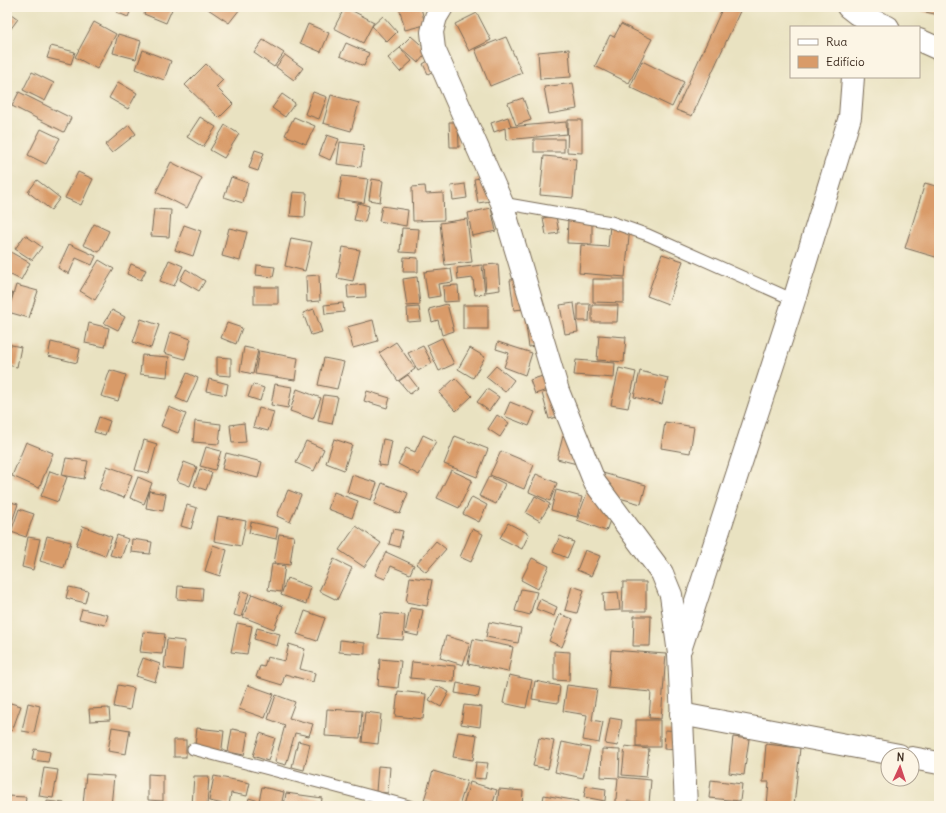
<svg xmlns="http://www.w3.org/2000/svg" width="946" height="813" viewBox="0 0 946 813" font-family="Delius,sans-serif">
	<rect width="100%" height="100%" fill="#fcf5e5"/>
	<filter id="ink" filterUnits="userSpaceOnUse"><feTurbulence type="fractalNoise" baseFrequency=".025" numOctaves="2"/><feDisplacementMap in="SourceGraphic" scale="8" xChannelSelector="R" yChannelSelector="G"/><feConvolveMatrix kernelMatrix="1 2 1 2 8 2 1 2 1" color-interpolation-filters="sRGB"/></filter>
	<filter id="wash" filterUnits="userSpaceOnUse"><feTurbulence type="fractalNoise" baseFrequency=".012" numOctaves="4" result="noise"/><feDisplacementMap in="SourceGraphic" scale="16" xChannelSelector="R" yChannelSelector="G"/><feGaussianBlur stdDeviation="0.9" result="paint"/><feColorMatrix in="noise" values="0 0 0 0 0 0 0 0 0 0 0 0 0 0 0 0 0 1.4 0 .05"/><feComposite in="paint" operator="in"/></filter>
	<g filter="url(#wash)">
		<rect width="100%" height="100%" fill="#e9e2c1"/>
		<g id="blocks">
			<g fill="#d99b69">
				<path d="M118,7H132L128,17L116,12Z"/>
				<path d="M147,7H173L166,23L144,14Z"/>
				<path d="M209,7H238L240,9L229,23L208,9Z"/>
				<path d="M345,7L374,22L363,43L334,28Z"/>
				<path d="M399,7H421L425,25L405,30Z"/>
				<path d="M723,7H737L741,9L692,116L676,110Z"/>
				<path d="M922,7H939V15L921,11Z"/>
				<path d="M7,11L18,19L7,34Z"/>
				<path d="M477,13L491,40L469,51L455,24Z"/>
				<path d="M383,16L397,32L387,42L372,26Z"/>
				<path d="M94,22L116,34L97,69L75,57Z"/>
				<path d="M308,24L329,33L321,52L300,43Z"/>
				<path d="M621,24L652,39L629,83L595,66L610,35L614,37Z"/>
				<path d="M118,34L141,41L136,59L113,53Z"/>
				<path d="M411,36L428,51L418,63L400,47Z"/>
				<path d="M506,37L522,73L490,86L475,49Z"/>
				<path d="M263,40L284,53L274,67L254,53Z"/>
				<path d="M346,43L369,53L364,66L340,56Z"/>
				<path d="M51,46L75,52L71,64L47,58Z"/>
				<path d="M400,48L412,61L400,72L388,58Z"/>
				<path d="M569,49L571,77L540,79L538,52Z"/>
				<path d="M143,50L171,61L164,80L136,69Z"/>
				<path d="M439,54L445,64L428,74L423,64Z"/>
				<path d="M285,55L303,68L294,80L276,67Z"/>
				<path d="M642,61L684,82L672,107L630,87Z"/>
				<path d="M206,64L223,80L216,87L233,104L219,118L185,85Z"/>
				<path d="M32,72L54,83L45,101L23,90Z"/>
				<path d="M118,82L137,93L128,109L109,98Z"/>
				<path d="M573,83L577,109L549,114L544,87Z"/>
				<path d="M19,92L71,118L64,132L12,106Z"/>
				<path d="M313,92L327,97L319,119L305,114Z"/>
				<path d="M282,94L295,103L285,117L272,108Z"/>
				<path d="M331,95L359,103L351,131L323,123Z"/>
				<path d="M523,98L531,120L516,125L508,103Z"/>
				<path d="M200,117L216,127L203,147L187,137Z"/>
				<path d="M294,117L315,126L306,144L285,135Z"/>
				<path d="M508,117L511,126L508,127L566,122L567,134L506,140L505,128L494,132L491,123Z"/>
				<path d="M568,120H582V153L567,152Z"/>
				<path d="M449,122H458L459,147H450Z"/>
				<path d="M129,125L136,134L112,153L105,145Z"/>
				<path d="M225,125L239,134L224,158L210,150Z"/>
				<path d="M41,129L60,138L46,164L28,155Z"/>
				<path d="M327,135L339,139L330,160L319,155Z"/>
				<rect x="534" y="139" width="30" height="13"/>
				<path d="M340,142L364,145L361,167L337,164Z"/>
				<path d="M255,150L264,153L258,171L249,168Z"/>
				<path d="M544,156L576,159L573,198L540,195Z"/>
				<path d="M171,162L202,178L187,208L156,192Z"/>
				<path d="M78,172L93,179L81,205L65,198Z"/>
				<path d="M342,176L368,179L364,203L338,199Z"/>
				<path d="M493,176L497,200L478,203L474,179Z"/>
				<path d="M231,177L248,183L243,203L224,197Z"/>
				<path d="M372,179L383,181L380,202L369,200Z"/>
				<path d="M37,180L60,198L51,210L28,192Z"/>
				<path d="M925,183L939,187V258L905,248Z"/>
				<path d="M465,184L467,198L453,200L451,186Z"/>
				<path d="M425,186L426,194L443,193L444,220L413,221L412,187Z"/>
				<path d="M293,192L307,193L305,217L290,216Z"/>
				<path d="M358,203L369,206L365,222L354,220Z"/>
				<path d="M382,206L408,210L406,226L379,221Z"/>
				<path d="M491,208L496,231L472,236L468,213Z"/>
				<path d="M154,209L171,210L169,237L151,236Z"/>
				<path d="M556,216L559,233L546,235L543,218Z"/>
				<path d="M467,219L472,262L445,265L440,223Z"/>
				<path d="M568,220L592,221V244L567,243Z"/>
				<path d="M94,224L109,231L99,252L83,245Z"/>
				<path d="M184,225L201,231L193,256L175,250Z"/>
				<path d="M610,225L630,227L625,277L579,273L581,245L608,247Z"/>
				<path d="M229,228L247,232L240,261L222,256Z"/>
				<path d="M402,228L419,229L417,253L400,252Z"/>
				<path d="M25,235L42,247L32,260L15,249Z"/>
				<path d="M291,238L312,242L305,271L285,266Z"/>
				<path d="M69,244L96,256L92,265L76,258L69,274L58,268Z"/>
				<path d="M343,247L360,250L353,281L337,278Z"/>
				<path d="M7,250L30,263L21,280L7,273Z"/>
				<path d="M662,254L683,261L668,304L647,296Z"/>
				<path d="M404,257L418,258V272H403Z"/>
				<path d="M99,260L114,269L95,300L80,291Z"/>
				<path d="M169,260L183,266L174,286L160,281Z"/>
				<path d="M131,264L146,270L141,280L127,274Z"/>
				<path d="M498,264L500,290L486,292L484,265Z"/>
				<path d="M257,265L275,267L273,277L256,275Z"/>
				<path d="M482,265L485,294L475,295L473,278L458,280L457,268Z"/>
				<path d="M186,269L205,281L199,291L180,280Z"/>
				<path d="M451,269L453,282L438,284L440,296L428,298L424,272Z"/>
				<path d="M319,275L320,301L307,302L306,276Z"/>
				<path d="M417,277L420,305L407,306L403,279Z"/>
				<path d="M529,278L533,308L514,310L510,280Z"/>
				<path d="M593,279H624V303L593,302Z"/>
				<path d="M365,284L366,297L348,298L347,286Z"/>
				<path d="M16,285L38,291L29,318L8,312Z"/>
				<path d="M458,285L459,301L444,302L443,286Z"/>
				<rect x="254" y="287" width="24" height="17"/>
				<path d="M7,291L13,294L7,307Z"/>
				<path d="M343,303L344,312L325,314L324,305Z"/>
				<path d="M574,303L578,332L565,334L560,305Z"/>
				<path d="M447,304L454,331L442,335L438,320L432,322L429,309Z"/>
				<path d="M578,304H590L589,321H578Z"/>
				<rect x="463" y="305" width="25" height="24"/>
				<path d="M592,305H618L617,322H592Z"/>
				<path d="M419,307L421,321L408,322L407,308Z"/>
				<path d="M314,309L322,332L311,335L303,313Z"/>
				<path d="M112,310L125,317L118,330L104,323Z"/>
				<path d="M536,317L540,345L529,347L525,319Z"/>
				<path d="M141,319L159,325L151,348L133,342Z"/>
				<path d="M373,320L378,341L353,348L347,327Z"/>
				<path d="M89,323L109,328L105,347L85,343Z"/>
				<path d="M227,323L242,328L236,344L221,338Z"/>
				<path d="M170,332L191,339L185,359L164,353Z"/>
				<path d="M599,335L626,337L624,362L597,360Z"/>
				<path d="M442,338L454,364L439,371L427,345Z"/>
				<path d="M51,342L80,349L77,363L48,356Z"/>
				<path d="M396,342L415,369L398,381L379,353Z"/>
				<path d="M498,342L532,353L525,375L504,367L509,353L496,349Z"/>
				<path d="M7,344L21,347L17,367L7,365Z"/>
				<path d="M423,346L432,363L418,371L408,353Z"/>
				<path d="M244,347L258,350L253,374L240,371Z"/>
				<path d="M470,348L485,357L473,378L458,369Z"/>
				<path d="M259,351L298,358L295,380L255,374Z"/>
				<path d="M142,355L169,357L167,377L140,374Z"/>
				<path d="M217,357L231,358V376L217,375Z"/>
				<path d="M324,358L344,362L337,389L318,385Z"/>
				<path d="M576,360L615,363L614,378L574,375Z"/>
				<path d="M496,366L514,380L505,392L486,377Z"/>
				<path d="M619,368L636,372L628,408L611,405Z"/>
				<path d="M110,370L126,375L118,401L101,396Z"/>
				<path d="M640,371L668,378L662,404L634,397Z"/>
				<path d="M187,373L198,378L187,403L176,398Z"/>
				<path d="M549,374L562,385L535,394L530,380Z"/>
				<path d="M408,375L418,388L410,394L399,381Z"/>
				<path d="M455,378L472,396L456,411L439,393Z"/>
				<path d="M209,379L228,384L226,395L206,391Z"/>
				<path d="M253,384L264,388L260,401L248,397Z"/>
				<path d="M275,384L292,387L288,408L271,405Z"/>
				<path d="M563,388L570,414L549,419L542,393Z"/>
				<path d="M297,389L321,398L313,419L290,411Z"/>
				<path d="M487,389L499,397L489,411L477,402Z"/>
				<path d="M367,391L390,398L387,408L364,401Z"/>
				<path d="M324,395L338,397L332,424L318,421Z"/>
				<path d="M510,402L535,412L529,426L504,416Z"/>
				<path d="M169,407L186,414L178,433L161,426Z"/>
				<path d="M259,408L274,412L268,431L253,427Z"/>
				<path d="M497,415L509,423L500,437L488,429Z"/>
				<path d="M99,417L110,421L105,435L94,432Z"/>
				<path d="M195,421L221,424L219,444L193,442Z"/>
				<path d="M665,422L694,427L690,453L661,448Z"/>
				<path d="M244,423L246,442L232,443L230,425Z"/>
				<path d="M423,435L436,441L419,475L398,464L406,448L415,452Z"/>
				<path d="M455,436L488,449L477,477L444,464Z"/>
				<path d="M563,436L583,442L577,464L557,459Z"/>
				<path d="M334,439L352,445L344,470L326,463Z"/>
				<path d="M383,439L392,441L387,466L378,465Z"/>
				<path d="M144,440L157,444L149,473L135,470Z"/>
				<path d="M306,441L324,449L314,471L296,463Z"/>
				<path d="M26,442L53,453L39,488L12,476Z"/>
				<path d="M206,447L221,451L215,470L200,466Z"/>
				<path d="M501,451L534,465L524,489L490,475Z"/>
				<path d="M226,453L262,462L258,478L222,469Z"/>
				<path d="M66,458L88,461L84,479L62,475Z"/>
				<path d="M184,462L197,467L190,486L177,481Z"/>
				<path d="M107,466L132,475L124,498L99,489Z"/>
				<path d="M200,469L212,473L206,490L194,486Z"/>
				<path d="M451,470L472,480L459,508L437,498Z"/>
				<path d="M50,471L67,477L58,502L41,496Z"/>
				<path d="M599,472L646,485L641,504L594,491Z"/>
				<path d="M536,474L557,483L550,501L529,492Z"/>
				<path d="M352,475L377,483L371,500L347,492Z"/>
				<path d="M489,476L505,484L496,504L479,496Z"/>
				<path d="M138,477L152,483L144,504L130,498Z"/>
				<path d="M382,483L408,493L400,514L374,504Z"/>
				<path d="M288,490L301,495L290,522L277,516Z"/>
				<path d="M556,490L582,497L577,517L551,510Z"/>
				<path d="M588,490L617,501L606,531L577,520Z"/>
				<path d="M149,491L166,494L163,511L146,508Z"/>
				<path d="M334,492L358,501L352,518L328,509Z"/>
				<path d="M535,496L550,504L540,521L526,513Z"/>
				<path d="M472,497L487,505L479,522L463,514Z"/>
				<path d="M7,501L18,504L10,528L7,527Z"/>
				<path d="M187,505L197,508L191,529L181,526Z"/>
				<path d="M19,509L34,514L26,537L11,532Z"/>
				<path d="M218,516L246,521L241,546L214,541Z"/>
				<path d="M251,522L278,528L276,539L249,533Z"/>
				<path d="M508,523L529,534L522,549L500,538Z"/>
				<path d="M83,526L112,537L105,556L76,545Z"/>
				<path d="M356,526L381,543L364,567L339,550Z"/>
				<path d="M393,529L403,531L399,547L389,544Z"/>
				<path d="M472,529L483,534L471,562L460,557Z"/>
				<path d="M279,534L294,536L290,565L274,563Z"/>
				<path d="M117,535L128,539L121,558L110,555Z"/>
				<path d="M47,536L71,542L64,568L40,561Z"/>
				<path d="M560,536L574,542L567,558L553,552Z"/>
				<path d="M28,537L40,539L33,570L22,567Z"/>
				<path d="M132,539L152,542L150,554L131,552Z"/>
				<path d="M436,541L446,549L426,572L416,564Z"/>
				<path d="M213,545L227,550L220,576L205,571Z"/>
				<path d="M585,550L600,556L591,576L577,570Z"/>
				<path d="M386,552L414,565L410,574L391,566L385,579L375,575Z"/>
				<path d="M532,558L549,566L538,589L521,580Z"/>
				<path d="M334,559L352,568L337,600L319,591Z"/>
				<path d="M272,564L285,566L281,592L268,590Z"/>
				<path d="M410,577L432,580L427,606L406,602Z"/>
				<path d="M287,578L311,587L306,604L281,595Z"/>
				<path d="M623,582H646V611H622Z"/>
				<path d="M178,586L203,588L202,601L177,599Z"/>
				<path d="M572,586L584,590L577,613L565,610Z"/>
				<path d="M69,587L88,591L85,603L66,598Z"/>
				<path d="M521,589L537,592L530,615L515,611Z"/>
				<path d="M241,591L249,593L241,617L234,615Z"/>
				<path d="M618,592L620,610L604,611L603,593Z"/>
				<path d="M252,594L283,606L274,629L243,617Z"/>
				<path d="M540,599L557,607L554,616L536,609Z"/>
				<path d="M410,608L423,610L418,636L405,633Z"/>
				<path d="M82,609L108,615L105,625L79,619Z"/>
				<path d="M305,611L325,618L317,641L297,634Z"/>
				<path d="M381,613L405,615L403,640L378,638Z"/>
				<path d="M560,614L573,619L562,647L549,641Z"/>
				<path d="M634,616H651L650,646H633Z"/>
				<path d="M489,622L521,628L518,643L486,637Z"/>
				<path d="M237,623L252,626L247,654L231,652Z"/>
				<path d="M257,628L280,634L277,646L254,639Z"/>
				<path d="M143,632L165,634L162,654L140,652Z"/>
				<path d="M446,636L470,643L463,665L440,658Z"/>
				<path d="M167,639L185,641L182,670L164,668Z"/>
				<path d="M473,639L513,647L508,672L468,664Z"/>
				<path d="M340,640L365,643V654L339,652Z"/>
				<path d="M289,644L305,649L300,669L315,673L313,682L285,674L282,685L256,677L260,666L264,667L267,657L285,661Z"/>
				<path d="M611,650L666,654L661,719L649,718L651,692L608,688Z"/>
				<path d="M554,651L570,652L569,681L554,680Z"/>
				<path d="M143,658L160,664L155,682L136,676Z"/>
				<path d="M380,659L401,661L398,688L378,686Z"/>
				<path d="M412,662L455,666L454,682L410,678Z"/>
				<path d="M509,675L532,680L526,708L503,703Z"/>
				<path d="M535,681L560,686L558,703L532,699Z"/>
				<path d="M457,683L480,688L478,697L455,693Z"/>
				<path d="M118,685L134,688L130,710L114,707Z"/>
				<path d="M248,685L274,694L265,718L239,709Z"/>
				<path d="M567,685L597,689L592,720L603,722L599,743L583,740L587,715L563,711Z"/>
				<path d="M437,686L449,692L441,707L429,700Z"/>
				<path d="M398,691L426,694L423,719L395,716Z"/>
				<path d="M276,695L295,702L289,718L313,724L309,736L295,733L286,765L275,762L285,725L268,719Z"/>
				<path d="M7,702L21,706L12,731L7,729Z"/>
				<path d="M28,703L40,706L34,733L22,731Z"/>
				<path d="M464,705L482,707L480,727L461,724Z"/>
				<path d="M109,708L110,720L90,721L89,709Z"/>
				<path d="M327,709L362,711L360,738L325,736Z"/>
				<path d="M365,712L381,714L378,744L362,742Z"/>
				<path d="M610,718L622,720L618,746L605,744Z"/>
				<rect x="636" y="720" width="24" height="27"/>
				<path d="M112,727L130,730L126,754L108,751Z"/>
				<path d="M197,728L224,731L221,757L194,754Z"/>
				<path d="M232,729L248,732L244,755L228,752Z"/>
				<path d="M665,730L682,731L681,750L664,749Z"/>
				<path d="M458,732L477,735L473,760L453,757Z"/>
				<path d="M260,733L275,738L268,761L253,756Z"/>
				<path d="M733,737L749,739L744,775L729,773Z"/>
				<path d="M539,738L554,741L548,769L533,766Z"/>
				<rect x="174" y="740" width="12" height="17"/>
				<path d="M298,741L310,744L304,770L292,767Z"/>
				<path d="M562,742L590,748L583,778L555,772Z"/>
				<path d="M766,744L800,748L794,806H767L769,782H763Z"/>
				<path d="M625,746L649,749L646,777L622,775Z"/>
				<path d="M34,749L50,752L48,762L32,760Z"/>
				<path d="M602,749L620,750L619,777L651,780L649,803L627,801L626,806H615V799H616L618,778L601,777Z"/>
				<path d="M476,762L488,763L485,779L474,778Z"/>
				<path d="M378,766L390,767L388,793L376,792Z"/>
				<path d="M44,768L58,770L53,798L39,796Z"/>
				<path d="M433,771L467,781L459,806H445L424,800Z"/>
				<path d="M86,774L114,776L111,806L83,804Z"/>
				<path d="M148,774L163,775V801L148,800Z"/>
				<path d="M194,776H209L207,806L192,805Z"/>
				<path d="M214,776L250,783L247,796L231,793L229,805L209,801Z"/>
				<path d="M711,780L742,784L740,801L709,798Z"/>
				<path d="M470,782L497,790L492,806H463Z"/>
				<path d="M586,786L606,789L605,801L584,797Z"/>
				<path d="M262,787L284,792L281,806H247L249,798L259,801Z"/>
				<path d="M499,789L523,791L522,806H497Z"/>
				<path d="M286,793L322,798L321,806H284Z"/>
				<path d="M544,795L578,801L577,806H542Z"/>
				<path d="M7,796L26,797L25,806H7Z"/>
				<path d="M47,801L64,803V806H47Z"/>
			</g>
		</g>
	</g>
	<g filter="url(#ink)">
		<use href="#blocks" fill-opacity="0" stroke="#786a57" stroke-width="1"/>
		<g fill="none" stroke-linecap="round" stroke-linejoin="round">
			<g stroke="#786a57" stroke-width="13">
				<g id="lane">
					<path d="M502,203L611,222L648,235L794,300"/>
					<path d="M193,749L409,806"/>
				</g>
			</g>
			<g stroke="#786a57" stroke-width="24">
				<g id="street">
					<path d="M442,7L436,17L432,32L434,49L502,203L558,391L595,483L662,573L671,595L679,654L686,806"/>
					<path d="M848,7L857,14L888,27"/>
					<path d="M919,40L939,49"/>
					<path d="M681,647L794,300L850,117L853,77"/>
					<path d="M681,714L899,755"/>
					<path d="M912,758L939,763"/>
				</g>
			</g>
			<use href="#lane" stroke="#fff" stroke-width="11"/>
			<use href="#street" stroke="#fff" stroke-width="22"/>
		</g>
	</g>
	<rect width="946" height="813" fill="none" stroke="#fcf5e5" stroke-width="24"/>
	<rect x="790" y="26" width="130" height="52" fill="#fcf5e5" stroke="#afa495"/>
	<rect x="798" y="39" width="20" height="6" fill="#ffffff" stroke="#afa495"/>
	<text x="826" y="46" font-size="12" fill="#3b2a1e">Rua</text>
	<rect x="798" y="56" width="20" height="12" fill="#d99b69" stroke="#afa495"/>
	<text x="826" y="66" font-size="12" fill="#3b2a1e">Edifício</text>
	<g transform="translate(900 767) rotate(3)"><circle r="19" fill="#fcf5e5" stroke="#afa495"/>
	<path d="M0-3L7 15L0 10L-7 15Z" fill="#d1495b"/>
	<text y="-6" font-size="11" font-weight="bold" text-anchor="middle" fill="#3b2a1e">N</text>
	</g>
</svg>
